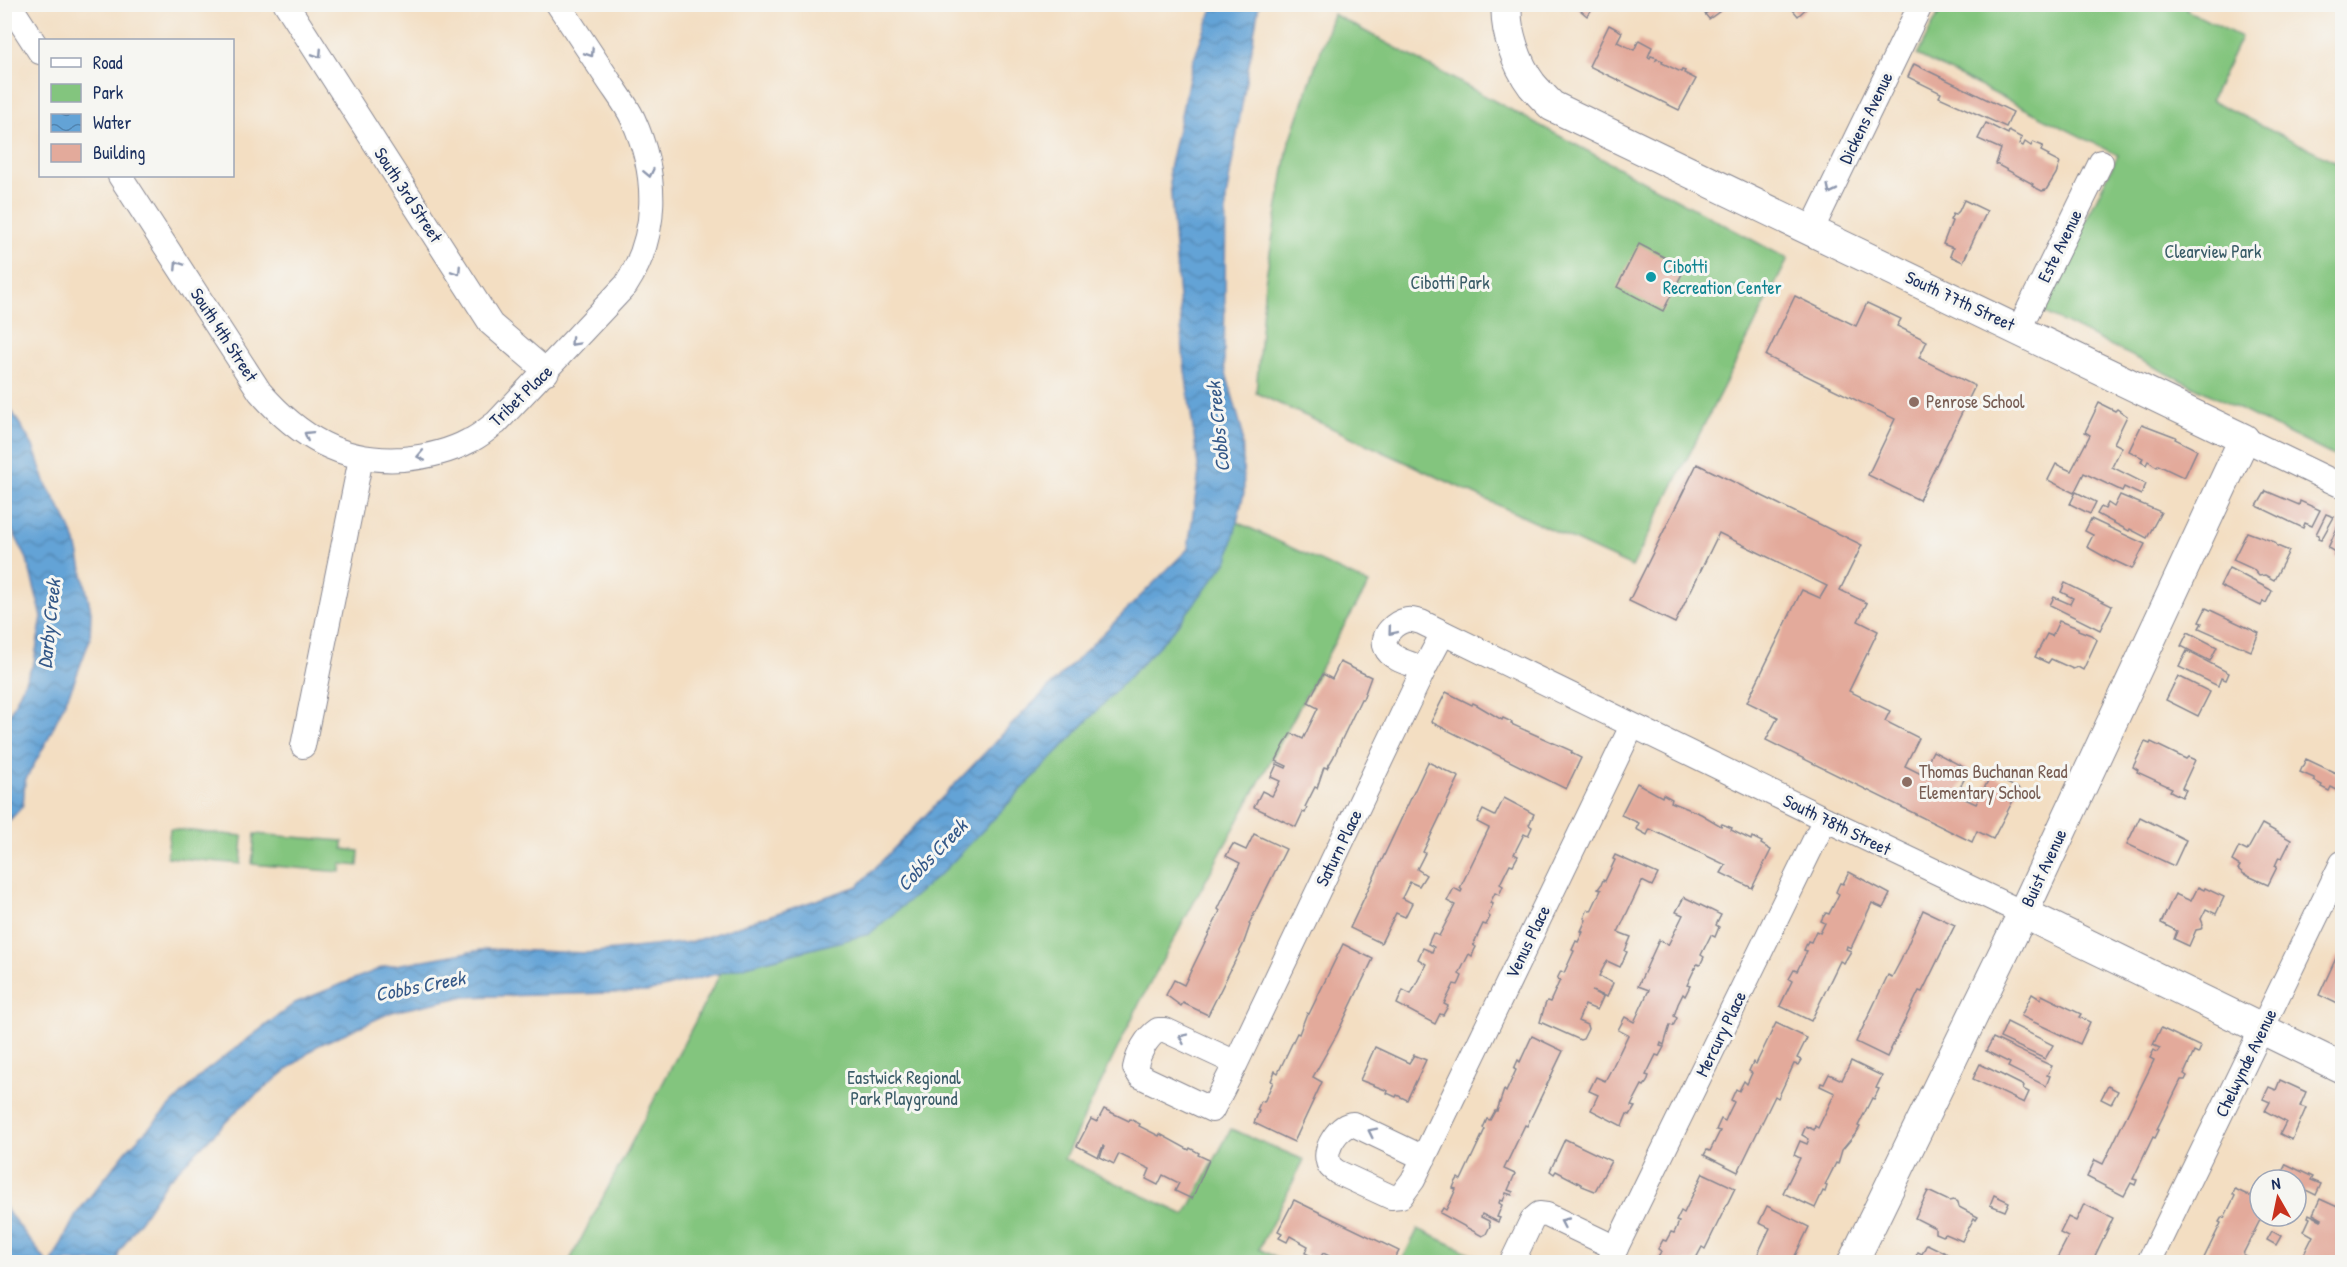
<svg xmlns="http://www.w3.org/2000/svg" width="2347" height="1267" viewBox="0 0 2347 1267" font-family="'Patrick Hand',sans-serif">
	<defs>
		<pattern id="water-waves" width="16" height="10" patternUnits="userSpaceOnUse" patternTransform="scale(1.5)"><rect width="16" height="10" fill="#63a3d6"/><path d="M0 5q4-4 8 0t8 0" fill="none" stroke="#5185b1"/></pattern>
	</defs>
	<rect width="100%" height="100%" fill="#f6f6f2"/>
	<filter id="ink" filterUnits="userSpaceOnUse"><feTurbulence type="fractalNoise" baseFrequency=".0167" numOctaves="2"/><feDisplacementMap in="SourceGraphic" scale="12" xChannelSelector="R" yChannelSelector="G"/><feConvolveMatrix kernelMatrix="1 2 1 2 8 2 1 2 1" color-interpolation-filters="sRGB"/></filter>
	<filter id="wash" filterUnits="userSpaceOnUse"><feTurbulence type="fractalNoise" baseFrequency=".008" numOctaves="4" result="noise"/><feDisplacementMap in="SourceGraphic" scale="24" xChannelSelector="R" yChannelSelector="G"/><feGaussianBlur stdDeviation="1.35" result="paint"/><feColorMatrix in="noise" values="0 0 0 0 0 0 0 0 0 0 0 0 0 0 0 0 0 1.4 0 .05"/><feComposite in="paint" operator="in"/></filter>
	<g filter="url(#wash)">
		<rect width="100%" height="100%" fill="#f3dec2"/>
		<g fill="#83c57e" stroke="#4f7a6e" stroke-width="1.5">
			<path d="M1943,5H2188L2186,10L2241,37L2211,100L2342,165V460L2041,311L2118,155L1917,55Z"/>
			<path d="M1333,14L1788,259L1632,567L1256,393L1265,282L1288,147Z"/>
			<path d="M1237,522L1369,584L1338,636L1139,1004L1064,1159L1185,1215L1231,1129L1304,1160L1259,1249L1284,1262H569L728,959L892,911Z"/>
			<path d="M170,829L243,836L241,864L167,857Z"/>
			<path d="M255,834L343,841V849L359,851L358,866L341,864V872L252,864Z"/>
			<path d="M1418,1229L1489,1262H1401Z"/>
		</g>
		<g fill="url(#water-waves)" stroke="#3f699a" stroke-width="1.5">
			<path d="M1214,4L1259,5L1226,198L1224,366L1242,430L1244,493L1228,560L1172,632L944,871L869,934L647,992L462,997L392,1012L317,1046L240,1108L166,1182L119,1252L117,1262H52L77,1213L127,1150L203,1073L295,1003L384,967L487,949L586,953L691,942L858,886L1018,718L1188,549L1199,472L1184,363L1169,169L1193,61Z"/>
			<path d="M4,398L33,446L46,484L65,517L76,542L91,611L90,639L73,685L47,741L25,781L23,806L5,825V724L34,662L42,617L27,559L5,516Z"/>
			<path d="M5,1208L47,1262H5Z"/>
		</g>
		<g id="blocks">
			<g fill="#e3aa9b">
				<path d="M1573,4H1596L1587,16Z"/>
				<path d="M1703,4H1730L1709,19L1705,14L1708,12Z"/>
				<path d="M1788,4H1811L1798,16Z"/>
				<path d="M1609,25L1622,32L1617,42L1634,50L1639,40L1652,47L1648,57L1650,58L1651,56L1657,58L1656,60L1658,59L1663,61L1662,63L1681,72L1682,70L1685,71L1684,73L1696,79L1679,110L1589,66Z"/>
				<path d="M1914,64L2013,112L2006,127L1939,97L1941,93L1908,77Z"/>
				<path d="M1986,123L2008,134L2009,131L2022,138L2019,144L2023,146L2025,142L2031,146L2033,142L2043,146L2041,151L2049,155L2048,157L2060,163L2056,174L2046,190L2042,191L2032,186L2033,184L1996,164L2001,149L1978,139Z"/>
				<path d="M1964,200L1987,211L1963,262L1950,256L1953,248L1943,244L1952,221L1950,220L1953,214L1955,215L1959,211Z"/>
				<path d="M1639,244L1685,268L1663,311L1617,287Z"/>
				<path d="M1795,296L1856,326L1867,303L1901,319L1897,326L1927,341L1919,358L1975,386L1919,500L1868,475L1895,419L1766,356Z"/>
				<path d="M2099,403L2115,411L2117,409L2127,416L2114,443L2122,447L2112,467L2146,484L2141,495L2124,487L2122,491L2084,473L2074,493L2048,480L2056,464L2071,471L2090,435L2085,432Z"/>
				<path d="M2142,424L2176,437L2175,439L2197,450L2185,476L2183,477L2158,465L2157,467L2148,461L2146,465L2141,462L2143,458L2129,451Z"/>
				<path d="M1697,464L1862,545L1840,590L1867,603L1858,621L1878,631L1849,691L1890,711L1885,721L1919,738L1905,766L1921,774L1933,751L1969,770L1956,795L1976,804L1991,775L2019,789L1993,839L1977,831L1972,842L1766,740L1778,717L1747,702L1802,590L1820,598L1827,586L1719,533L1675,623L1629,601Z"/>
				<path d="M2266,491L2299,505L2300,501L2320,510L2312,526L2305,523L2303,528L2257,506Z"/>
				<path d="M2076,492L2096,502L2090,514L2070,504Z"/>
				<path d="M2120,495L2161,512L2147,538L2130,529L2129,531L2097,514L2101,507L2105,509L2108,503L2114,507Z"/>
				<path d="M2326,514L2334,517L2321,540L2318,539L2319,535L2316,534Z"/>
				<path d="M2342,517V556L2340,559L2334,556L2335,552L2328,548Z"/>
				<path d="M2091,519L2145,544L2132,569L2115,561L2114,562L2087,547L2093,535L2085,531Z"/>
				<path d="M2247,532L2275,542L2277,546L2289,551L2274,580L2265,575L2259,576L2253,569L2233,560Z"/>
				<path d="M2229,568L2269,589L2272,591L2266,603L2263,601L2261,606L2220,586Z"/>
				<path d="M2065,583L2112,606L2100,630L2050,605L2054,597L2070,604L2073,598L2061,592Z"/>
				<path d="M2206,608L2259,633L2251,651L2199,628L2202,623L2199,622Z"/>
				<path d="M2059,621L2078,628V630L2091,635L2097,640L2083,670L2078,667L2073,669L2051,659L2048,663L2035,657L2047,634L2052,636Z"/>
				<path d="M2188,632L2217,647L2210,661L2181,646Z"/>
				<path d="M2187,651L2229,673L2226,680L2221,678L2218,686L2179,667Z"/>
				<path d="M1340,662L1371,677L1363,699H1361L1333,758L1327,768L1324,767L1317,788L1315,787L1305,807L1307,808L1305,813L1303,812L1296,827L1254,807L1262,791L1272,796L1280,781L1271,777L1277,764L1286,768L1287,766L1276,761L1283,747L1291,733L1303,739L1318,708L1308,703L1315,689L1323,674L1332,679Z"/>
				<path d="M2178,676L2210,692L2198,716L2166,700Z"/>
				<path d="M1446,692L1472,705L1473,703L1477,705L1502,720L1503,718L1512,722L1511,724L1572,751L1571,753L1581,758L1566,789L1431,722Z"/>
				<path d="M2145,742L2150,744L2151,742L2186,759L2188,757L2195,760L2182,788L2186,790L2182,797L2170,791L2172,788L2137,772L2138,770L2133,767Z"/>
				<path d="M2306,759L2342,776L2341,792L2331,787L2329,791L2321,787L2322,785L2314,781V778L2300,772Z"/>
				<path d="M1428,762L1459,777L1423,852L1425,853L1417,869L1426,875L1419,886L1410,882L1402,898L1412,903L1405,917L1396,913L1381,943L1350,928Z"/>
				<path d="M1637,783L1662,797L1663,794L1672,799L1671,802L1701,814L1721,826L1722,824L1732,828L1731,830L1751,840L1752,837L1762,842L1761,844L1771,850L1752,888L1721,873L1726,865L1650,829L1647,835L1636,829L1639,823L1621,815Z"/>
				<path d="M1504,798L1534,814L1529,825L1532,827L1528,836L1524,834L1514,854L1518,856L1513,865L1510,864L1500,884L1503,886L1499,895L1495,893L1490,903L1493,904L1488,915L1490,917L1486,925L1483,924L1473,945L1476,947L1474,951L1472,956L1469,954L1459,974L1462,976L1460,981L1458,985L1454,984L1444,1004L1448,1006L1443,1015L1440,1014L1435,1024L1397,1004L1403,990L1411,994L1426,964L1418,959L1423,948L1432,952L1434,947L1428,944L1433,933L1439,936L1455,905L1447,901L1454,888L1461,892L1462,890L1460,888L1489,828L1477,822L1483,810L1495,816Z"/>
				<path d="M2140,817L2186,840L2174,866L2127,844Z"/>
				<path d="M2262,824L2291,840L2282,858L2279,857L2275,866L2277,867L2268,885L2244,874L2238,869L2240,866L2232,861L2239,847L2247,851Z"/>
				<path d="M1254,834L1286,849L1249,924L1250,925L1243,945L1208,1015L1183,1003L1181,1006L1166,995L1174,980L1184,985L1220,911L1218,909L1240,863L1226,856L1233,844L1246,850Z"/>
				<path d="M1615,855L1658,874L1652,886L1642,881L1619,930L1618,932L1631,937L1625,951L1627,952L1620,967L1607,961L1599,976L1613,983L1607,997L1592,991L1603,997L1597,1010L1585,1005L1578,1021L1587,1025L1588,1029L1583,1039L1580,1040L1540,1022L1545,1005L1547,1001L1550,1002L1560,980L1557,979L1561,971L1564,973L1574,951L1572,950L1576,941L1578,942L1583,932L1581,931L1586,920L1584,918L1588,909L1591,911L1601,890L1598,889L1601,885L1603,880L1605,881L1615,860L1613,859Z"/>
				<path d="M1849,872L1890,894L1883,908L1872,903L1851,948L1847,946L1846,949L1851,951L1844,963L1840,961L1811,1021L1780,1006L1792,981L1789,979L1794,970L1797,971L1807,951L1804,950L1808,941L1811,942L1816,931L1820,933L1825,923L1821,921L1823,917L1826,913L1829,914L1839,894L1836,892L1838,887L1840,883L1843,884Z"/>
				<path d="M2198,887L2204,890L2205,888L2224,897L2216,914L2206,909L2201,919L2203,924L2201,929L2196,930L2189,946L2174,939L2177,931L2161,923L2175,894L2191,901Z"/>
				<path d="M1684,897L1721,915L1716,925L1719,927L1715,937L1711,935L1701,955L1704,957L1700,965L1697,964L1687,985L1690,986L1685,996L1683,994L1678,1004L1674,1016L1677,1018L1673,1026L1670,1025L1664,1045L1661,1043L1660,1046L1664,1047L1659,1056L1656,1055L1646,1075L1649,1076L1647,1082L1644,1086L1642,1085L1631,1106L1635,1107L1630,1115L1627,1114L1622,1126L1591,1110L1598,1095L1589,1091L1596,1077L1605,1081L1613,1066L1628,1035L1618,1030L1625,1017L1634,1022L1635,1020L1649,990L1638,986L1659,940L1668,945L1683,915L1676,912Z"/>
				<path d="M1923,910L1955,925L1922,992L1919,991L1887,1057L1856,1042L1888,975L1892,977L1901,960Z"/>
				<path d="M1343,944L1373,959L1337,1034L1313,1077L1322,1082L1294,1142L1254,1123L1259,1111L1257,1110L1261,1101L1264,1102L1273,1082L1271,1081L1275,1071L1278,1073L1297,1033L1299,1034L1307,1013L1309,1014Z"/>
				<path d="M2337,956L2342,959V1006L2319,995Z"/>
				<path d="M2032,994L2040,999L2042,995L2081,1014L2079,1017L2090,1022L2080,1044L2021,1016Z"/>
				<path d="M2007,1022L2053,1045L2045,1059L2000,1038Z"/>
				<path d="M1776,1023L1807,1038L1797,1058L1801,1060L1798,1065L1794,1064L1778,1098L1775,1096L1738,1172L1704,1155L1707,1150L1710,1151L1720,1131L1716,1130L1721,1119L1725,1121L1729,1112L1734,1102L1731,1100L1736,1089L1739,1091L1744,1081L1747,1084L1752,1073L1749,1071L1753,1062L1756,1064Z"/>
				<path d="M2161,1028L2201,1047L2198,1054L2194,1052L2184,1074L2187,1076L2185,1080H2181L2157,1129L2159,1130L2155,1138L2153,1137L2133,1179L2137,1180L2135,1185L2131,1183L2124,1196L2087,1177L2095,1160L2103,1164L2154,1060L2150,1058L2154,1050L2157,1052L2160,1048L2153,1045Z"/>
				<path d="M1532,1036L1563,1051L1527,1126L1525,1125L1504,1169L1515,1174L1508,1190L1513,1192L1512,1195L1506,1193L1503,1201L1500,1200L1499,1203L1502,1205L1497,1217L1500,1218L1498,1222L1482,1214L1481,1217L1489,1221L1490,1226L1486,1234L1482,1236L1440,1213L1443,1208L1446,1210L1451,1200L1456,1189L1453,1188L1455,1183L1458,1178L1461,1180L1485,1129L1483,1128L1487,1119L1490,1120L1495,1111H1497L1504,1090L1506,1092L1516,1070L1514,1069L1518,1060L1520,1062Z"/>
				<path d="M1993,1038L2052,1066L2047,1075L2050,1076L2046,1086L2008,1067L2010,1063L1986,1051Z"/>
				<path d="M1375,1047L1409,1063L1414,1055L1426,1060L1407,1100L1397,1095L1396,1097L1387,1093L1388,1091L1360,1080Z"/>
				<path d="M1851,1061L1882,1076L1876,1088L1879,1089L1874,1099L1872,1098L1858,1126L1860,1127L1857,1132L1842,1150L1838,1164L1836,1163L1825,1185L1827,1186L1825,1192L1823,1191L1815,1208L1783,1193L1800,1158L1794,1155L1800,1141L1807,1144L1809,1139L1802,1135L1806,1126L1814,1130L1815,1126L1818,1128L1835,1093L1820,1086L1821,1083L1824,1084L1829,1074L1842,1080Z"/>
				<path d="M1980,1064L2024,1086L2023,1089L2029,1092L2024,1103L1973,1079Z"/>
				<path d="M2280,1080L2306,1092L2300,1106L2306,1108L2292,1140L2280,1134L2286,1122L2265,1111L2270,1102L2263,1099L2269,1087L2276,1090Z"/>
				<path d="M2108,1086L2118,1091L2111,1104L2101,1099Z"/>
				<path d="M1104,1109L1129,1121L1130,1119L1140,1124L1139,1126L1159,1136L1160,1134L1189,1150L1190,1148L1199,1153L1198,1155L1209,1160L1192,1199L1175,1191L1179,1183L1163,1175L1158,1185L1146,1179L1150,1169L1119,1154L1114,1164L1100,1157L1104,1147L1103,1146L1098,1157L1077,1146L1091,1119L1097,1122Z"/>
				<path d="M1565,1139L1611,1161L1595,1191L1582,1186L1581,1184L1556,1171L1554,1174L1550,1171Z"/>
				<path d="M2286,1164L2313,1177L2311,1180L2321,1184L2316,1195L2306,1190L2300,1204L2296,1202V1180H2278Z"/>
				<path d="M1703,1173L1735,1188L1705,1249L1702,1247L1694,1262H1656L1661,1251L1658,1249L1663,1240L1666,1241L1671,1232L1674,1233L1679,1222L1676,1221L1681,1211L1684,1213Z"/>
				<path d="M2235,1189L2260,1201V1216H2262L2243,1254L2254,1260L2253,1262H2202L2221,1223L2219,1222L2222,1217L2224,1218L2235,1196L2233,1194Z"/>
				<path d="M1928,1191L1949,1201L1953,1200L1958,1202L1959,1207L1978,1217L1976,1220L1974,1218L1962,1241L1946,1234L1942,1236L1935,1233V1228L1915,1218Z"/>
				<path d="M1994,1195L2009,1202L2005,1211L1990,1205Z"/>
				<path d="M2320,1199L2342,1209V1258L2340,1256L2337,1262H2300L2313,1236L2304,1231L2310,1218L2308,1217L2309,1214L2321,1220L2322,1219L2313,1214Z"/>
				<path d="M1294,1200L1399,1251L1393,1262H1337L1338,1260L1323,1253L1319,1260L1305,1253L1308,1246L1290,1236L1287,1242L1279,1238L1282,1233L1278,1231Z"/>
				<path d="M2084,1204L2113,1218L2092,1262H2055L2068,1237L2060,1233L2068,1217L2076,1221Z"/>
				<path d="M1767,1206L1809,1227L1792,1262H1754L1770,1228L1759,1223Z"/>
				<path d="M2272,1231L2281,1236L2276,1245L2267,1240Z"/>
				<path d="M1927,1244L1958,1259L1956,1262H1913L1918,1252L1922,1254Z"/>
			</g>
		</g>
	</g>
	<g filter="url(#ink)">
		<use href="#blocks" fill-opacity="0" stroke="#878690" stroke-width="1.5"/>
		<g fill="none" stroke-linecap="round" stroke-linejoin="round">
			<g stroke="#878690" stroke-width="26">
				<g id="minor">
					<path d="M9,4L40,52"/>
					<path d="M286,4L491,324L547,372"/>
					<path d="M120,176L260,392C299,437 342,463 403,459C425,457 449,452 469,441C479,437 487,429 496,423L626,285C659,234 658,174 633,119C627,106 617,93 609,81C592,55 575,30 558,4"/>
					<path d="M1811,231L1921,4"/>
					<path d="M2019,329L2101,162"/>
					<path d="M2244,439L2342,486"/>
					<path d="M1424,669C1413,664 1391,660 1386,648C1380,635 1396,622 1407,620C1412,619 1416,621 1421,622L1825,819L2023,913"/>
					<path d="M303,746L361,458"/>
					<path d="M1236,1063L1165,1030H1158C1146,1038 1138,1054 1135,1068L1140,1076L1212,1110L1236,1063L1424,669L1443,633"/>
					<path d="M1424,1158L1353,1124C1339,1125 1324,1148 1328,1161C1329,1167 1333,1169 1337,1172L1391,1197L1401,1196L1413,1180L1632,726"/>
					<path d="M1512,1262L1532,1220L1539,1214L1547,1215L1616,1248"/>
					<path d="M1609,1262L1825,819"/>
					<path d="M2149,1262L2342,863"/>
				</g>
			</g>
			<g stroke="#878690" stroke-width="32">
				<g id="tertiary">
					<path d="M1507,4C1504,29 1517,65 1532,85C1538,92 1545,99 1552,106L2244,439L2023,913L1853,1262"/>
					<path d="M2023,913L2342,1068"/>
				</g>
			</g>
			<use href="#minor" stroke="#fff" stroke-width="24"/>
			<use href="#tertiary" stroke="#fff" stroke-width="30"/>
		</g>
		<defs><path id="oneway-chevron" d="M-2-3.5L2.5 0L-2 3.5" fill="none" stroke-width="1.6" stroke-linecap="round" stroke-linejoin="round" transform="scale(1.5)"/></defs>
		<g stroke="#8d97ae">
			<use href="#oneway-chevron" transform="translate(590 53) rotate(57)"/>
			<use href="#oneway-chevron" transform="translate(318 54) rotate(57)"/>
			<use href="#oneway-chevron" transform="translate(649 173) rotate(78)"/>
			<use href="#oneway-chevron" transform="translate(1831 190) rotate(116)"/>
			<use href="#oneway-chevron" transform="translate(178 265) rotate(-123)"/>
			<use href="#oneway-chevron" transform="translate(457 271) rotate(57)"/>
			<use href="#oneway-chevron" transform="translate(574 342) rotate(133)"/>
			<use href="#oneway-chevron" transform="translate(308 435) rotate(-148)"/>
			<use href="#oneway-chevron" transform="translate(421 456) rotate(169)"/>
			<use href="#oneway-chevron" transform="translate(1392 631) rotate(130)"/>
			<use href="#oneway-chevron" transform="translate(1183 1038) rotate(-155)"/>
			<use href="#oneway-chevron" transform="translate(1372 1132) rotate(-154)"/>
			<use href="#oneway-chevron" transform="translate(1564 1222) rotate(-155)"/>
		</g>
	</g>
	<circle fill="#0f9aa8" stroke="#f6f6f2" stroke-width="2" cx="1651" cy="277" r="6"/>
	<g fill="#8d6e63" stroke="#f6f6f2" stroke-width="2">
		<circle cx="1914" cy="402" r="6"/>
		<circle cx="1907" cy="782" r="6"/>
	</g>
	<g text-anchor="middle" stroke-width="6" stroke-linejoin="round" paint-order="stroke">
		<g font-size="18" fill="#1b2f5e" stroke="#f6f6f2">
			<text transform="translate(1866 118) rotate(-64)" y="6">Dickens Avenue</text>
			<text transform="translate(408 195) rotate(57)" y="6">South 3rd Street</text>
			<text transform="translate(2060 246) rotate(-64)" y="6">Este Avenue</text>
			<text transform="translate(1960 301) rotate(25)" y="6">South 77th Street</text>
			<text transform="translate(224 335) rotate(57)" y="6">South 4th Street</text>
			<text transform="translate(521 396) rotate(-44)" y="6">Tribet Place</text>
			<text transform="translate(1837 825) rotate(26)" y="6">South 78th Street</text>
			<text transform="translate(1339 848) rotate(-64)" y="6">Saturn Place</text>
			<text transform="translate(2044 868) rotate(-65)" y="6">Buist Avenue</text>
			<text transform="translate(1528 942) rotate(-64)" y="6">Venus Place</text>
			<text transform="translate(1721 1034) rotate(-64)" y="6">Mercury Place</text>
			<text transform="translate(2246 1063) rotate(-64)" y="6">Chelwynde Avenue</text>
		</g>
		<g font-size="18" fill="#3a5c68" stroke="#f6f6f2">
			<text x="2213" y="258">Clearview Park</text>
			<text x="1450" y="289">Cibotti Park</text>
			<text x="904" y="1084">Eastwick Regional<tspan x="904" dy="21">Park Playground</tspan></text>
		</g>
		<g font-size="18" fill="#0d838f" stroke="#f6f6f2" text-anchor="start">
			<text x="1663" y="273">Cibotti<tspan x="1663" dy="21">Recreation Center</tspan></text>
		</g>
		<g font-size="18" fill="#785e54" stroke="#f6f6f2" text-anchor="start">
			<text x="1926" y="408">Penrose School</text>
			<text x="1919" y="778">Thomas Buchanan Read<tspan x="1919" dy="21">Elementary School</tspan></text>
		</g>
		<g font-size="20" font-style="italic" fill="#345888" stroke="#f6f6f2">
			<text transform="translate(1218 427) rotate(-96)" y="7">Cobbs Creek</text>
			<text transform="translate(49 624) rotate(-84)" y="7">Darby Creek</text>
			<text transform="translate(932 855) rotate(-46)" y="7">Cobbs Creek</text>
			<text transform="translate(420 986) rotate(-11)" y="7">Cobbs Creek</text>
		</g>
	</g>
	<rect width="2347" height="1267" fill="none" stroke="#f6f6f2" stroke-width="24"/>
	<rect x="39" y="39" width="195" height="138" fill="#f6f6f2" stroke="#9ea6b7" stroke-width="1.5"/>
	<rect x="51" y="58" width="30" height="9" fill="#ffffff" stroke="#9ea6b7" stroke-width="1.5"/>
	<text x="93" y="69" font-size="18" fill="#1b2f5e">Road</text>
	<rect x="51" y="84" width="30" height="18" fill="#83c57e" stroke="#9ea6b7" stroke-width="1.5"/>
	<text x="93" y="99" font-size="18" fill="#1b2f5e">Park</text>
	<rect x="51" y="114" width="30" height="18" fill="url(#water-waves)" stroke="#9ea6b7" stroke-width="1.5"/>
	<text x="93" y="129" font-size="18" fill="#1b2f5e">Water</text>
	<rect x="51" y="144" width="30" height="18" fill="#e3aa9b" stroke="#9ea6b7" stroke-width="1.5"/>
	<text x="93" y="159" font-size="18" fill="#1b2f5e">Building</text>
	<g transform="translate(2278 1198) rotate(351)"><circle r="28" fill="#f6f6f2" stroke="#9ea6b7" stroke-width="1.5"/>
	<path d="M0-4.5L10 22L0 15L-10 22Z" fill="#c8321e"/>
	<text y="-9" font-size="16" font-weight="bold" text-anchor="middle" fill="#1b2f5e">N</text>
	</g>
</svg>
